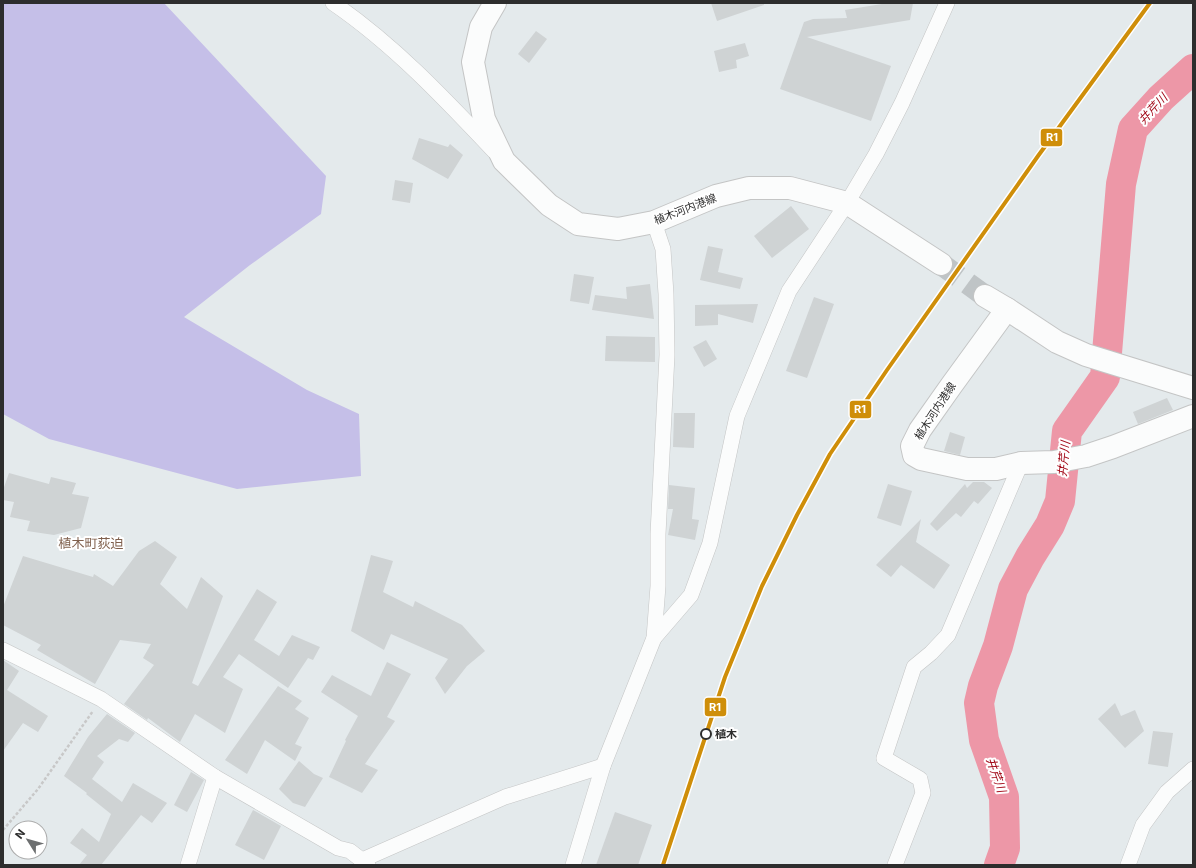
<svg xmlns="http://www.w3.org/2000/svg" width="1196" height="868" viewBox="0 0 1196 868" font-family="Inter,'Noto Sans JP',sans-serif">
	<rect width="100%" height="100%" fill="#e4eaec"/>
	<path fill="#c5bfe8" d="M3,3H164L326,176L321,214L250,265L184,317L307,390L359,414L361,476L237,489L49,439L3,414Z"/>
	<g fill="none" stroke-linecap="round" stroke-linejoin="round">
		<path stroke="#ed97a7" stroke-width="30" d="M999,865L1005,848L1004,797L984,740L979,703L983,686L998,646L1013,589L1030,557L1050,525L1060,501L1067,431L1105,377L1121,184L1133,129L1161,98L1193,69"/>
	</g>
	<g fill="#cfd3d4">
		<path d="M711,3H764V5L717,21Z"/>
		<path d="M888,3H913L910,20L807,37L891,66L871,121L780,89L804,22L813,19L847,18L845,10Z"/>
		<path d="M536,31L547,39L529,63L518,54Z"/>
		<path d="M745,43L749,56L736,60L737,68L719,72L714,51Z"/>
		<path d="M419,138L448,147L450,144L463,155L448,179L412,159Z"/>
		<path d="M395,180L413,183L410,203L392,200Z"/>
		<path d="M791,206L809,229L772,258L754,236Z"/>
		<path d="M708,246L723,249L718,272L743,278L740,289L700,280Z"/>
		<path d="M574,274L594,277L589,304L570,301Z"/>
		<path d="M650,284L654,319L592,310L595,295L627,299L626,287Z"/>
		<path d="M814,297L834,304L807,378L786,371Z"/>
		<path d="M758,304L753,323L718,314V325L695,326V305Z"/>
		<path d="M606,336L655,337V362L605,361Z"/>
		<path d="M706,340L717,359L704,367L693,347Z"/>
		<path d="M1167,398L1173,410L1138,424L1133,412Z"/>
		<path d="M674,413H695L694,448L673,447Z"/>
		<path d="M950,432L965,437L960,455L944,451Z"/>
		<path d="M9,473L49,484L51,477L76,483L72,494L89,497L81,528L54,535L27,531L30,521L10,517L14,502L3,500V490Z"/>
		<path d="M973,482H984L992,488L978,504L974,501L961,517L956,513L937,531L930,524L965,484L967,488Z"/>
		<path d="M888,484L912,491L901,526L877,518Z"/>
		<path d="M669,485L695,488L692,519L699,520L695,540L668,535L673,509H668Z"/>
		<path d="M921,519L916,542L950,565L934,589L901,565L891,577L876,565Z"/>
		<path d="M155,541L177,557L160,584L187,609L201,577L223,596L192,683L198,686L257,589L277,602L254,640L279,656L292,635L320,647L313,660L308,658L288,688L239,654L223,677L243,689L225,733L195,714L180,742L148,718L147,720L124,704L154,665L143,658L151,644L120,640L95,684L37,650L41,645L3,625V607L23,556L93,577L94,574L113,586L139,551Z"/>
		<path d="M371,555L393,561L383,592L413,607L415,601L462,625L485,651L467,666L445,694L435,678L448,659L391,634L384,650L351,631Z"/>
		<path d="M3,660L19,671L7,690L48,716L38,732L23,723L3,751Z"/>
		<path d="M387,662L411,674L387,717L395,721L365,764L378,770L362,793L329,777L346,741L345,740L358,716L321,692L332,675L371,696Z"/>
		<path d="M278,686L302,701L295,709L309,718L295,744L302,747L295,761L265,740L247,774L225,760Z"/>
		<path d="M1115,703L1121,716L1135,710L1144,731L1125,748L1098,719Z"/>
		<path d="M107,714L135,733L128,742L119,739L97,756L104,762L92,779L122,802L133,783L167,803L152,823L141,815L101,865H79L87,855L70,843L82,828L99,842L111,814L86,794L87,793L64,776L88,737Z"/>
		<path d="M1153,731L1173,733L1168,767L1148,764Z"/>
		<path d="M299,761L314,774L323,778L305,807L293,803L279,789Z"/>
		<path d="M191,772L204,780L187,812L174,805Z"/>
		<path d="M253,810L281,826L264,860L235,845Z"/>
		<path d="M615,812L652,825L638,865H596Z"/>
	</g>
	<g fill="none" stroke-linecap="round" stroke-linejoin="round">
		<path stroke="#bfc4c6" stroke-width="22" stroke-dasharray="22 11" stroke-linecap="butt" d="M941,264L985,296"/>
		<g stroke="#c4c5c5" stroke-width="16">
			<g id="minor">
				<path d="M333,3C393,44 444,98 494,151"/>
				<path d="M654,638L691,595L710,543L737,416L789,291L847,203L876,154L902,103L947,3"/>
				<path d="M3,650L101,699L215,777L338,848L350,851L368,865"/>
				<path d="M362,860L505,797L603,766"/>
				<path d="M188,865L215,777"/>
				<path d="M573,865L603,766L654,638L658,586V534L667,355L666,294L663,249L654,222"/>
				<path d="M895,865L923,793L920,779L884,758L914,667L931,653L948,635L1021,463"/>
				<path d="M1128,865L1143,825L1167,792L1193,769"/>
			</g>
		</g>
		<g stroke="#c4c5c5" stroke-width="24">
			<g id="secondary">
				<path d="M495,3L481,27L473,62L484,119L504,161L549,205L578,224L618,229L654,222L716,196L749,188H790L847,203L941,264"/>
				<path d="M985,296L1007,309L1057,342L1086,355L1193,388"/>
				<path d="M1007,309L951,386L920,430L912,446L914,455L921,459L967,469H996L1021,463L1054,462L1086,456L1113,447L1193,416"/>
			</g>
		</g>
		<path stroke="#c8c8c8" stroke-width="2.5" stroke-dasharray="3 2" stroke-linecap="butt" d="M3,830L38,789L93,711"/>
		<use href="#minor" stroke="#fbfcfc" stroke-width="15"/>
		<use href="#secondary" stroke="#fbfcfc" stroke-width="22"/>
		<g stroke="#fff" stroke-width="7">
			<path id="rail-1" d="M663,865L725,677L762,586L797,515L830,454L887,370L1038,156L1150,3"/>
		</g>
		<use href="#rail-1" stroke="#cf8e09" stroke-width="4"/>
	</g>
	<circle fill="#fff" stroke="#2d2d2d" stroke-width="2" cx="706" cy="734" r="5"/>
	<g text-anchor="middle" stroke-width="4" stroke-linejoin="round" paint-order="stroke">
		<g font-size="11" fill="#2d2d2d" stroke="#fff">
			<text transform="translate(685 209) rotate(-21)" y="4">植木河内港線</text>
			<text transform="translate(935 411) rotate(-57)" y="4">植木河内港線</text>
		</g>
		<g font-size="11" font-weight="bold" fill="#2d2d2d" stroke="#fff" text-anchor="start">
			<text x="715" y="738">植木</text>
		</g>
		<g font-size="12" font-style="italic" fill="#a30c1b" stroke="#fff">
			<text transform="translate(1153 109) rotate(-47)" y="4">井芹川</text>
			<text transform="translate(1064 459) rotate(-84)" y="4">井芹川</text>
			<text transform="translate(996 775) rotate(71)" y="4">井芹川</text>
		</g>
		<g font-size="13" fill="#7f5f4c" stroke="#fff">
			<text x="91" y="548">植木町荻迫</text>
		</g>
	</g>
	<g stroke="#fff" stroke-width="1.5">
		<rect x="1040" y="128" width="23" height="19" rx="4" fill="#cf8e09"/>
		<rect x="849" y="400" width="23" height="19" rx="4" fill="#cf8e09"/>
		<rect x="704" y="697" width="23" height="20" rx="4" fill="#cf8e09"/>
	</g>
	<g font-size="11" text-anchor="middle" font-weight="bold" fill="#fff">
		<text x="1052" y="141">R1</text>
		<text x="860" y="413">R1</text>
		<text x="715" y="711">R1</text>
	</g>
	<rect width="1196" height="868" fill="none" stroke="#2d2d2d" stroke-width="8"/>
	<g transform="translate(28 840) rotate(307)"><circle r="19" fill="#ffffff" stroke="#ababab"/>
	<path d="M0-3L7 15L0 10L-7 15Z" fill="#6d6f70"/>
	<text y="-6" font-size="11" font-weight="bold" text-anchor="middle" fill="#2d2d2d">N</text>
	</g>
</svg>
